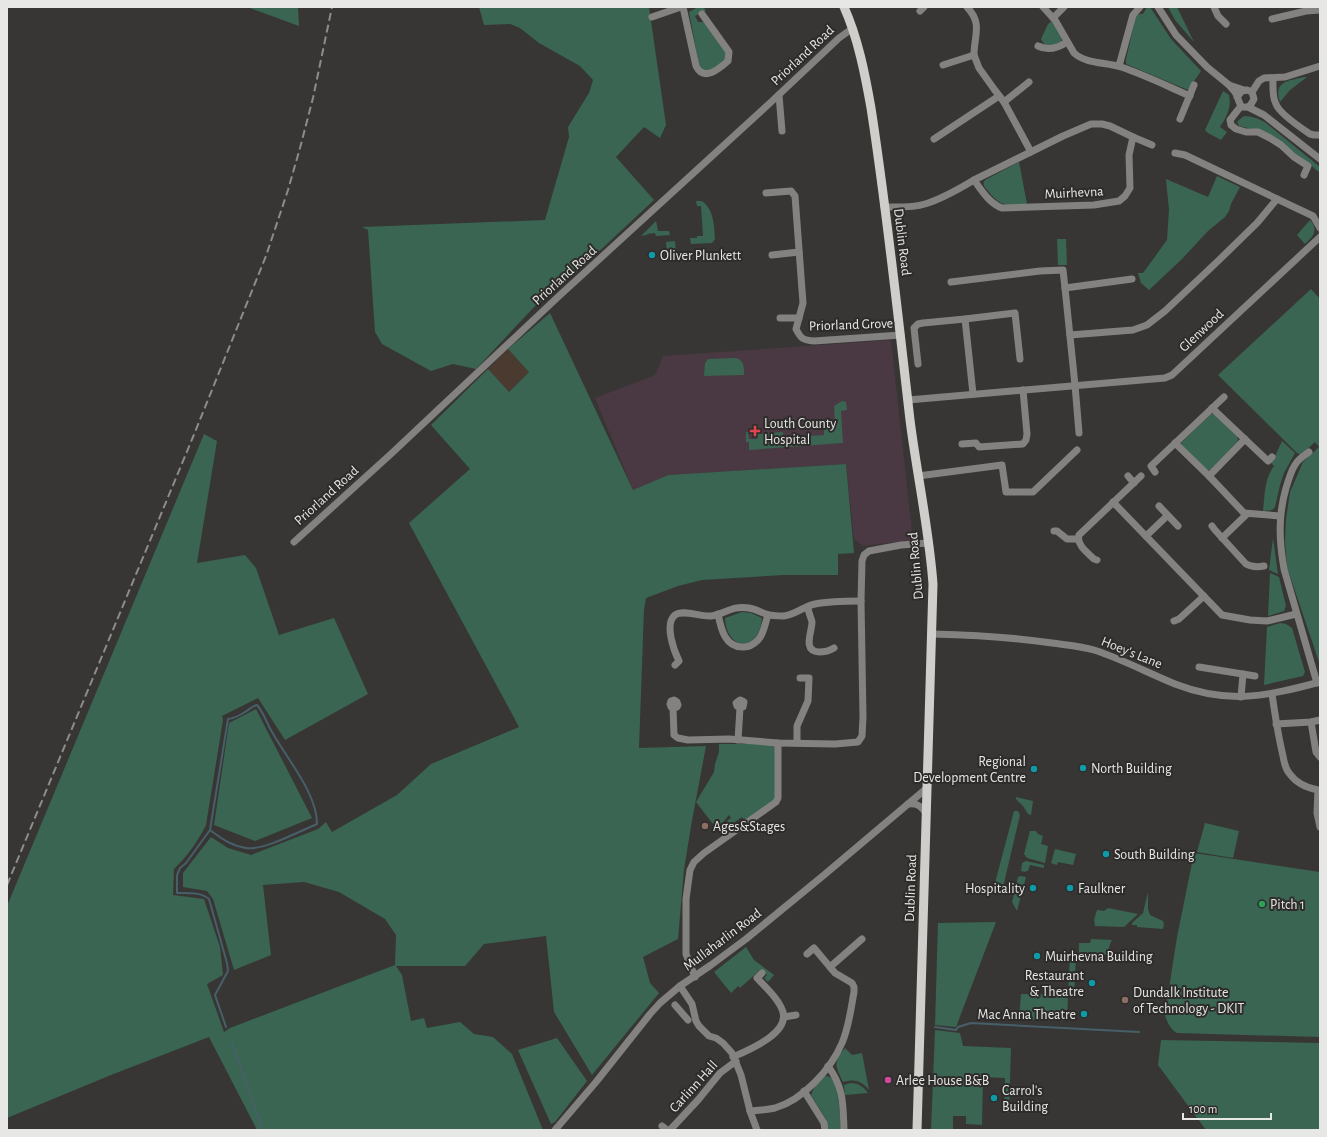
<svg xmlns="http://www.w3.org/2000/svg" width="1327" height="1137" viewBox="0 0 1327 1137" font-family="'Alegreya Sans',sans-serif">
	<rect width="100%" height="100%" fill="#373634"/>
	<path fill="#4b3a30" d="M508,349L529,372L508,392L488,369Z"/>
	<path fill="#4a3842" d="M891,340L913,540L863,546L854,539L846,464L668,475L633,490L595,398L655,375L663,356Z"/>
	<g fill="#3a6552">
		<path d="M247,7H298L299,26Z"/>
		<path d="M479,7H649L666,125L660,138L644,127L616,157L654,200L564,284L535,306L476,369L453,364L431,371L382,344L375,332L368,230L362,227L545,220L569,137L568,127L589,93L593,80L580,66L539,43L520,28L510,24L484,25Z"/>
		<path d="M698,7H709L704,8L706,11L695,16L698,22H703L705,23L726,51L727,58L711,72L704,71L699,65L689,12Z"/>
		<path d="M1147,7H1150L1171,39L1201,71L1188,90L1126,64V59L1136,16L1140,14H1143Z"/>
		<path d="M1168,7H1177L1194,42L1175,20Z"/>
		<path d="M1052,21L1062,38L1061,42C1050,45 1047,50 1041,39L1048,24Z"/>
		<path d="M1304,77H1307L1290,90L1280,102C1273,81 1288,81 1304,77Z"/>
		<path d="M1223,91L1229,95C1232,107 1226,118 1220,127L1227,132L1221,140L1208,133L1205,130Z"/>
		<path d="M1244,116C1252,116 1260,119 1266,123L1320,167V173L1308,163L1256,130L1239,126L1237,122L1240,119Z"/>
		<path d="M1019,162L1027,204C1006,205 1002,208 988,191C984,186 982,185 985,180Z"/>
		<path d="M1217,176L1240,187L1231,204L1229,211L1225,217L1208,231L1182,259L1149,290L1141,283L1138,273H1143L1167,240L1169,210L1166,179L1208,197Z"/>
		<path d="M696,201H702C714,210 714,225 715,239L712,243L691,244L690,238H697V236H703L701,206H697Z"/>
		<path d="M1310,220C1319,230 1313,237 1305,244L1297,235Z"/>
		<path d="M656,221L658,231H669L670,235L656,236L655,233L647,234V235L641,236Z"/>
		<path d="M1057,239H1066L1067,265H1058Z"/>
		<path d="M675,241L676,254H667L666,242Z"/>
		<path d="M1311,289L1320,299V665L1287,567L1285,541L1286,519L1290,492L1303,462L1319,447L1315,442L1301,455L1297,453L1218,375Z"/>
		<path d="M550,313L633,490L668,475L846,464L854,553L838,554V575H784L702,580L678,586L646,598L644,609L639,748L706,746L691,826L684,870L678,939L643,957L650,983L659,993L592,1075L554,1012L546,936L484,944L465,966H396L402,975L411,1021L424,1018L427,1028L460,1022L474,1034L493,1037L512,1054L543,1130H257L209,1037L111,1075L7,1118V906L204,434L217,441L197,563L245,555L256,568L279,635L334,618L368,694L285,740L258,698L222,716L223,720L206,825C198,841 187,857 174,869L173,895L204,899L220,947L223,975L207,984L224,1032L230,1028L395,965L396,935L385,919L339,892L304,882L263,885L271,955L234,970L213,899L207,891L183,887V873L211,837L228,848L251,855L318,829L326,822L332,832L397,795L431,764L519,727L409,523L470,469L431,425L488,369L509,392L529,372L508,349Z"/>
		<path d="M736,358C744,360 744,367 744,375L704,376L705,363L708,359Z"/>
		<path d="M842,401L846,402L847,410L841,411L843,443L749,450V442H746V432H748L749,439H757V434L783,432V438L824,435V426L835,425L834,406Z"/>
		<path d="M1211,414H1214L1237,436L1238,439L1237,442L1210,470H1206L1181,444L1182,442Z"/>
		<path d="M1282,441L1295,453L1284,473L1280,485L1275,507L1272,510L1263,511C1265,494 1264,480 1274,466L1270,462L1276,454Z"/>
		<path d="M1273,538L1278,574L1269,570Z"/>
		<path d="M1270,573L1279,577L1286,606L1284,611L1268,616Z"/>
		<path d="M742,612L751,613L762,618C760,651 727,653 725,618Z"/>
		<path d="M1280,623L1286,624L1292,628L1305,672L1303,676L1264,685L1267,627Z"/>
		<path d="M256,709L312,818L255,841L214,825L229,723Z"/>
		<path d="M719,744H772L776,746L775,800L745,821L742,817L721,832L720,831L728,820L731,818L729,815L719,827L716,822L713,824L696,802L714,772L715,764L719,752Z"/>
		<path d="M1016,797L1033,801L1031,815L1028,814L1023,806L1016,799Z"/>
		<path d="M1014,811H1018L1020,815L1004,883L1003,886L998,887L996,886L995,883Z"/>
		<path d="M1205,823L1239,831L1233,858L1197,852Z"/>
		<path d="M1030,831H1036L1038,834L1043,836L1041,844L1048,846L1045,863L1027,858L1024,854Z"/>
		<path d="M1055,849L1076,854L1073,865L1058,862L1057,865L1051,863Z"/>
		<path d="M1194,853L1320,872V1037L1177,1033C1171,1030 1166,1021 1165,1014L1177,937Z"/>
		<path d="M1026,861L1044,865V868L1030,865L1028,871H1026L1025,872L1021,871L1022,863Z"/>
		<path d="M1020,876L1026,877L1017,911L1012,902L1018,877Z"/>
		<path d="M1148,892V909L1150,915L1163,921L1164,924L1163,929L1137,927V925H1132V923L1143,913Z"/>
		<path d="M1108,908L1138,914L1124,927L1095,926L1094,920L1097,910L1104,911Z"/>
		<path d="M996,922L956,1027L935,1025L938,923Z"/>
		<path d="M1091,939L1112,940L1110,944L1107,955L1079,954V943H1090Z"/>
		<path d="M746,947L754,960L774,975L768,982L764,978L767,975L761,969L740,988L738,986L731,993L714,972Z"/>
		<path d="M1070,955H1076L1074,996H1068L1067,1021L1019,1019L1021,994L1068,995Z"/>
		<path d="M935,1030L960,1033L963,1046L1011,1048L1009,1113H1004L1005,1078L983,1077L982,1125L966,1124V1116H953V1130H931Z"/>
		<path d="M557,1038L587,1081L555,1122L551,1124L518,1050Z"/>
		<path d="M1161,1040L1320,1043V1130H1206L1158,1065Z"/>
		<path d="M845,1048L852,1055L862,1053L869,1090C861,1080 854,1079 843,1082C835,1065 833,1063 845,1048Z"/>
		<path d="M825,1076C829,1076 831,1077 833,1080C839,1088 840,1119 841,1130H829L826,1119L811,1095L814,1088Z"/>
		<path d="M850,1083C858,1083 863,1086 868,1093L845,1095L844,1085Z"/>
	</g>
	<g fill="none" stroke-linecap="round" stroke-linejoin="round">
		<g stroke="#475f69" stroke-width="2">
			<path d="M210,830C221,838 231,846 246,848C263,851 300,831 317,824C317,793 287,759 272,732C267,724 264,713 257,705C252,706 249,710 245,712C239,716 234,718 228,719L210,830L186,863L180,868L177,875V893C188,893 201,892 209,899L227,963L228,971L215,995L226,1027"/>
			<path d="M935,1027L956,1030L958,1027L971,1023L1139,1032"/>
			<path d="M232,1044L263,1130"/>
		</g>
		<g stroke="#838281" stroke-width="7">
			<path d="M683,7L696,66C704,82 719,69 728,61L729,52L727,49L702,14"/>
			<path d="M967,7C983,24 974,35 974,55"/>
			<path d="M1043,7L1055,20L1074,53C1086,64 1106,62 1121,67C1145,75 1167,86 1190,96"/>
			<path d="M1158,7L1176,35L1207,67L1229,85L1244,90"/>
			<path d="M1214,7L1218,16L1226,24"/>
			<path d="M920,11L924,7"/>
			<path d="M652,17L681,7"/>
			<path d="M1053,18L1064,7"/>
			<path d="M1272,19L1306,11L1320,10"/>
			<path d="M1038,46C1048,51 1058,48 1067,42"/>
			<path d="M943,65L974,55L979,68L994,89L1004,102L1031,152"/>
			<path d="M1119,66L1133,15L1140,7"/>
			<path d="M1273,79C1273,87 1272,97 1276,104C1279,113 1301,128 1310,134L1314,135H1319"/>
			<path d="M1229,85C1231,88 1236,92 1237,96C1240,104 1240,110 1250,106L1254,99L1252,92L1247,90L1242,91L1237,97"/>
			<path d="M1252,92L1259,81L1264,78L1285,77L1320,66"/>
			<path d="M779,95L782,131"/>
			<path d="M1004,102L1029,82"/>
			<path d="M1241,106L1230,120L1231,125L1236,129L1246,132H1258L1270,138L1281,145L1294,157L1308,166L1304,175"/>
			<path d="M1248,107L1264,115L1320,159"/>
			<path d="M1180,119L1194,85"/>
			<path d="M934,139L999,96"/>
			<path d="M1175,153L1185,155L1313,216L1320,228"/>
			<path d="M974,180L1063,136L1091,124H1102L1110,126L1133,137L1152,145"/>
			<path d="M766,193L791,191L795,196L803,303L796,329C801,339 803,340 814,341L901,335"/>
			<path d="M884,207C898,207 912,208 925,204C942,199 959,189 974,180C982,191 989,203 1002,208L1094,205L1119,201L1125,196L1130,188L1129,155L1133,137"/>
			<path d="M772,255L799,252"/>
			<path d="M951,282L1040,271L1063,270L1065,288"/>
			<path d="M780,318H799"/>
			<path d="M965,319L973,394"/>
			<path d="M1070,335L1133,330L1147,325L1165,311L1218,261L1257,223L1277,199"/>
			<path d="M918,364L914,328L918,324L923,323L965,319L1015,313L1020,359"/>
			<path d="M908,400L1165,378L1172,375L1320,237"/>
			<path d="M1212,408L1268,461L1272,457"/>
			<path d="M1079,433L1075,385L1065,288L1132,279"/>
			<path d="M1175,443L1209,476L1244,513L1280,516"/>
			<path d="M962,444L976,443L979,447L1023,444L1026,440L1027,434L1023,390"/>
			<path d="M1309,452C1305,455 1300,458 1297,462C1291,469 1289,479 1286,488C1278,516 1279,540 1284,569L1317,683"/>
			<path d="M1155,472L1151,466L1224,397"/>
			<path d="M918,476L1002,465L1006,492H1033L1077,450"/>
			<path d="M1128,476L1134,483"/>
			<path d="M1209,476L1245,439"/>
			<path d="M1113,502L1222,615L1250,620L1267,621L1296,614"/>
			<path d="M1159,506L1178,526"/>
			<path d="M1212,526L1215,530L1246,564C1251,567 1258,567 1264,566"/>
			<path d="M1054,531H1057L1067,539H1078"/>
			<path d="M1146,536L1167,516"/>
			<path d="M1222,538L1247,514"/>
			<path d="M294,542L392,453L559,296L770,103L839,38L853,28"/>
			<path d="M1097,560L1094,559C1088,553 1076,545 1079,535L1141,476"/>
			<path d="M808,607C808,612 811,617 812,622C812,632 802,651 819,652C824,652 829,651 834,648"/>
			<path d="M718,614C721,629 725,648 744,647C749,647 754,644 758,640C764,634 765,623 768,615"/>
			<path d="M1174,621L1179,619L1204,596"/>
			<path d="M932,634C972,635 1012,637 1052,643C1066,645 1081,646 1094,650C1122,659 1148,673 1175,684C1229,705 1267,696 1320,682"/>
			<path d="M675,665L679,661C674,651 664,624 675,615C683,609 700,617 711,616C725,614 732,605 749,608C755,609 760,612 766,614C771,616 779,616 784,616C795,615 804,606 815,604C830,601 846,601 861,601"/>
			<path d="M1199,667L1255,676"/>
			<path d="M1272,694C1275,715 1278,735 1283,756C1284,762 1285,768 1289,773C1296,783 1307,788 1318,790L1317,813L1320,827"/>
			<path d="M1241,697L1243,674"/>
			<path d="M673,708L677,707L678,705L677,702L674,700L671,701L670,704L671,707L673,708L674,735L678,738L688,740L729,739L778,743L835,744L858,742L862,736L863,717L861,601L862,561L864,555L869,551L901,545L928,543"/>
			<path d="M1311,722L1316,752L1320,757"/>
			<path d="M1276,724L1311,722L1320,720"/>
			<path d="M738,740L740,708L743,707L744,702L740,700L736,703L737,706L740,708"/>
			<path d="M797,743V726L808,701L809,678H800"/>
			<path d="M908,804C917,803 921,806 926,813"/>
			<path d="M830,967L862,939"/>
			<path d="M695,977L686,954V899L690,870L694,862L704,853L776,802L778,798V743"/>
			<path d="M680,986L692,1004L696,1021L699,1026L709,1036L716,1038L723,1043L732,1053L741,1075L750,1111L757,1130"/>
			<path d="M675,1005L688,1020"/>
			<path d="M784,1017L796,1015"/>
			<path d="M733,1057C748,1050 789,1034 783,1012C779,999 766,988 757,978L762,973"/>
			<path d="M828,1066C844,1088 843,1104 844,1130"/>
			<path d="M804,1091L824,1123L825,1130"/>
			<path d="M750,1111C758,1110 767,1110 775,1108C803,1100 831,1069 842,1043C849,1027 851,1008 854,992V987L852,983L835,973L814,948L807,954"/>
			<path d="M662,1126L667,1130"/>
			<path d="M555,1130L596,1082L650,1014L660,1003L680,986L711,965L746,939L824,875L927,788"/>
			<path d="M670,1130L698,1100L720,1073L736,1061"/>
		</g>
		<path stroke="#d0cecb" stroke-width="9" d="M844,7C858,38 865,74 871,108C887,211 898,316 910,420C917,475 929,529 933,584L917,1130"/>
		<path stroke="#8d8c8a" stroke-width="2" stroke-dasharray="8 4" stroke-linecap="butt" d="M7,885L193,437L266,256L288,190L300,148L313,98L332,7"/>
	</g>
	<g fill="#0f9aa8" stroke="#2d2c2a" stroke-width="1.5">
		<circle cx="652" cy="255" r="4"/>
		<circle cx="1083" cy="768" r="4"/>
		<circle cx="1034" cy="769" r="4"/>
		<circle cx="1106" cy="854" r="4"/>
		<circle cx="1033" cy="888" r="4"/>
		<circle cx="1070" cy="888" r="4"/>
		<circle cx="1037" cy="956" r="4"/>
		<circle cx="1092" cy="983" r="4"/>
		<circle cx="1084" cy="1014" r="4"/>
		<circle cx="994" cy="1098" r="4"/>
	</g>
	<path fill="#e0444e" stroke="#2d2c2a" stroke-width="1.5" d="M753 425h4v4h4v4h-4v4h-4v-4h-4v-4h4z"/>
	<g fill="#8d6e63" stroke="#2d2c2a" stroke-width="1.5">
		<circle cx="705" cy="826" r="4"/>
		<circle cx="1125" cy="1000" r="4"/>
	</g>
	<circle fill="#2e9e5b" stroke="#2d2c2a" stroke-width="1.5" cx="1262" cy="904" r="4"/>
	<circle fill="#d1479c" stroke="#2d2c2a" stroke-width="1.5" cx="888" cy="1080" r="4"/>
	<g text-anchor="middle" stroke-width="4" stroke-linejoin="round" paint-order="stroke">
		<g font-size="14" fill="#e7e7e5" stroke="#2d2c2a">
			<text transform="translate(802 55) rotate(-43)" y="5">Priorland Road</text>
			<text transform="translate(1074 192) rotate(-3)" y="5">Muirhevna</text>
			<text transform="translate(903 242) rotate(83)" y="5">Dublin Road</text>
			<text transform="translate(564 275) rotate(-42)" y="5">Priorland Road</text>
			<text transform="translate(851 324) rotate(-2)" y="5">Priorland Grove</text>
			<text transform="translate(1201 330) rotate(-43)" y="5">Glenwood</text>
			<text transform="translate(326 495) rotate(-42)" y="5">Priorland Road</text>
			<text transform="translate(915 566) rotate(-95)" y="5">Dublin Road</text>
			<text transform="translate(1132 652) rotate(22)" y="5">Hoey's Lane</text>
			<text transform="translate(910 888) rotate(-88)" y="5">Dublin Road</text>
			<text transform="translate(722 939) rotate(-37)" y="5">Mullaharlin Road</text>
			<text transform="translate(693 1086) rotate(-48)" y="5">Carlinn Hall</text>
		</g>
		<g font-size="14" fill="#e7e7e5" stroke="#2d2c2a" text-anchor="start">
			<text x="660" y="260">Oliver Plunkett</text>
			<text x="764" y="428">Louth County<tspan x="764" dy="16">Hospital</tspan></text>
			<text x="1026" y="766" text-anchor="end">Regional<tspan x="1026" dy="16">Development Centre</tspan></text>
			<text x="1091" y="773">North Building</text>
			<text x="713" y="831">Ages&amp;Stages</text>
			<text x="1114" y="859">South Building</text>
			<text x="1025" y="893" text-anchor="end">Hospitality</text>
			<text x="1078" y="893">Faulkner</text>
			<text x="1270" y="909">Pitch 1</text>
			<text x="1045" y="961">Muirhevna Building</text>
			<text x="1084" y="980" text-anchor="end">Restaurant<tspan x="1084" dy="16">&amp; Theatre</tspan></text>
			<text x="1133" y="997">Dundalk Institute<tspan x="1133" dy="16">of Technology - DKIT</tspan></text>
			<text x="1076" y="1019" text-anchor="end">Mac Anna Theatre</text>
			<text x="896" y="1085">Arlee House B&amp;B</text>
			<text x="1002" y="1095">Carrol's<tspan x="1002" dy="16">Building</tspan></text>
		</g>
	</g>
	<rect width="1327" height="1137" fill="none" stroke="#e7e7e5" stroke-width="16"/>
	<path d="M1183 1113v6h88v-6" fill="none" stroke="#e7e7e5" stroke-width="2"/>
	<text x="1189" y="1113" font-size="12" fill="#e7e7e5" stroke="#2d2c2a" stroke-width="3" paint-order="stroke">100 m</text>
</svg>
